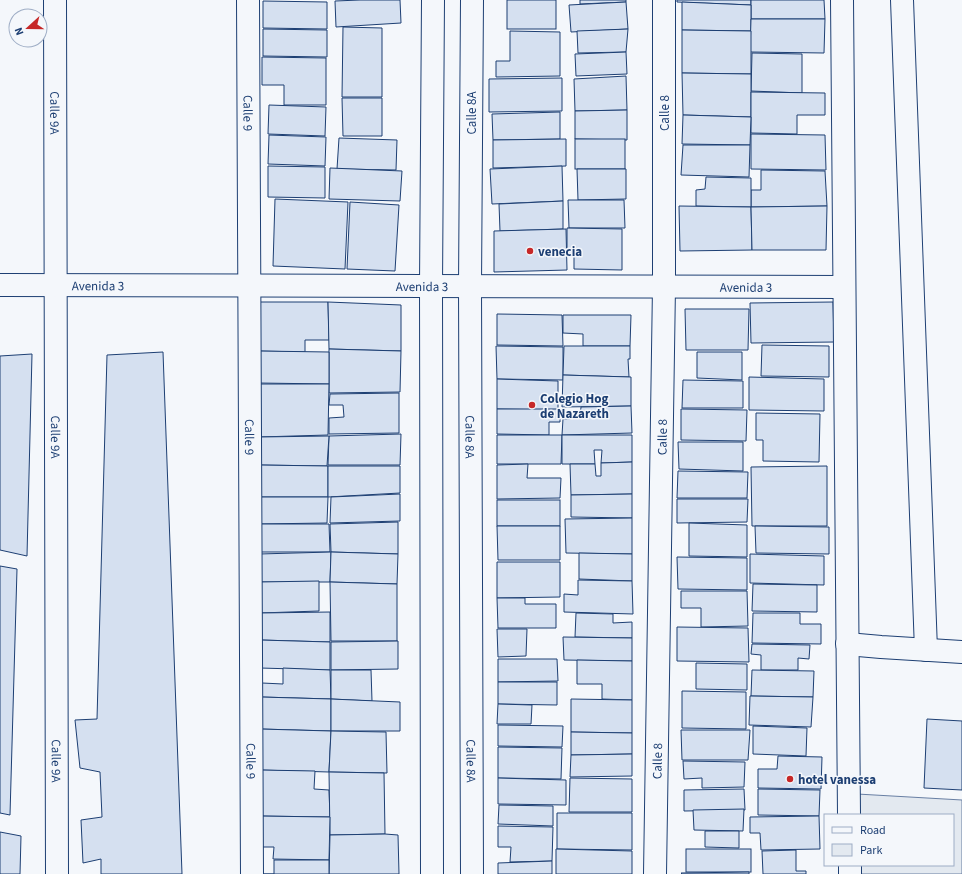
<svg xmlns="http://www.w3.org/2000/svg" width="962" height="874" viewBox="0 0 962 874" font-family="'Source Sans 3',sans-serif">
	<rect width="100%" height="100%" fill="#f4f7fb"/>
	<path fill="#e3e9f0" stroke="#687fa3" d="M857,794L962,800V874H856V865H953V815H857Z"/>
	<g fill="#d5e0f0" stroke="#1d3f73">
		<path d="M360,0H400L401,23L336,27L335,1Z"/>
		<rect x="507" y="0" width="49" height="29"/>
		<path d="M580,0H626V2L580,4Z"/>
		<path d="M677,0H751V5L677,2Z"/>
		<path d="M751,0H824L825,19H751Z"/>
		<path d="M263,1L327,2V29L263,28Z"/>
		<path d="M626,2L628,29L571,32L569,5Z"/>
		<path d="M682,2L751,5V31L682,30Z"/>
		<path d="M751,19H825L824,53L750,52Z"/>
		<path d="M343,27L382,28V97H342Z"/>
		<path d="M263,29L327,30V57L263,56Z"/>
		<path d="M628,29L626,52L578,53L577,31Z"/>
		<path d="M682,30L751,31V74L682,73Z"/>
		<path d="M510,31L560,32V76L496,77V61H510Z"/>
		<path d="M626,52L627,74L576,76L575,54Z"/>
		<path d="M752,53L802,54V93L751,91Z"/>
		<path d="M262,57L326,58V105H284V85H262Z"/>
		<path d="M682,73L751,74V117L683,115Z"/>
		<path d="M626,76L627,110L575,111L574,79Z"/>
		<path d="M562,78V111L489,112V79Z"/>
		<path d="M751,92L825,93V115H797V134L751,133Z"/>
		<path d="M342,98H382V136H343Z"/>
		<path d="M269,105L326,107L325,136L268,134Z"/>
		<path d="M627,110V140L575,139V111Z"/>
		<path d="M560,112V139L493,140L492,114Z"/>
		<path d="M683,115L751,117L750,145L682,144Z"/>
		<path d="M751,134L825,135L826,170L751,169Z"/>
		<path d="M269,135L326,137L325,166L268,164Z"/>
		<path d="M339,138L397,140L396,170L337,169Z"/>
		<path d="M566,139V166L493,168V140Z"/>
		<rect x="575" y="139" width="50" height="30"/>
		<path d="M683,145H750L749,177L681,175Z"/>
		<path d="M268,166L325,167V198L268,197Z"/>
		<path d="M562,166L563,201L492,204L490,169Z"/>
		<path d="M330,168L402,171L400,201L329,199Z"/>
		<path d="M577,169H626V199L578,200Z"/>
		<path d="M761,170L825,171L827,206L751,207V190H761Z"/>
		<path d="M706,177L751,178V207L696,206V190L705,189Z"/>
		<path d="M275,199L348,202L345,269L273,266Z"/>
		<path d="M568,200H624L625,228H569Z"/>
		<path d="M563,201V229L500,231L499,204Z"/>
		<path d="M350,202L399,205L395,271L347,269Z"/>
		<path d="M679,206L751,207L752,250L680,251Z"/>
		<path d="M827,206L826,250H752L751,207Z"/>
		<path d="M567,228L622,229V270L574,269V252H567Z"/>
		<path d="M566,229L567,270L494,272V231Z"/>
		<path d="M259,302H328L329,340H305V352L258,351Z"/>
		<path d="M328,302L401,305V351L329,349Z"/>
		<path d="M833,302L834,342L751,343L750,303Z"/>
		<path d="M685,309H749L748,350H686Z"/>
		<path d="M497,314L562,315L563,346L497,345Z"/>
		<path d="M563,315H631L630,346H583V334L563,333Z"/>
		<path d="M762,345L829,346V377L761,376Z"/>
		<path d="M496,346L563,347V380L497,379Z"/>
		<path d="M564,346H630V359H628L629,377L563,375Z"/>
		<path d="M329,349L401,351L400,392L329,393Z"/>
		<path d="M258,351L329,352V384L258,383Z"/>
		<path d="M163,352L182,874H101V859L83,863L81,820L102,817L100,772L80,768L75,720L97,719L107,355Z"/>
		<path d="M697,352H742V380L697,378Z"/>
		<path d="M32,354L27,556L0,550V356Z"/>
		<path d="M563,375L631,377V406L562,407Z"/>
		<path d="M749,377L824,379V411L749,410Z"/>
		<path d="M497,379L558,381V410L497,409Z"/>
		<path d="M683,380L743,381V408H682Z"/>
		<path d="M258,384H329L328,435L259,437Z"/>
		<path d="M399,393V433L329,434V418L344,417L343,405H329L330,394Z"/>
		<path d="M631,406L632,433L562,435L563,419L580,418L581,407Z"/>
		<path d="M497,409H560V422H549V435L497,434Z"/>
		<path d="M681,409L747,410L746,441L681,440Z"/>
		<path d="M756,413L820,414L819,462L763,461V440H756Z"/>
		<path d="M401,434L400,465H328L329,436Z"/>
		<path d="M497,435H562L561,464H497Z"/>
		<path d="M562,435H632V462L601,463L602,450H594L595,464H562Z"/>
		<path d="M329,436L327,466L259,465V437Z"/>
		<path d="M678,442H743V471L679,469Z"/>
		<path d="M632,462V494L571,495L570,464H595L596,476H601V463Z"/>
		<path d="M528,464L527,478H561L560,498L497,499V465Z"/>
		<path d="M259,465L328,466V497H259Z"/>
		<path d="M328,466H400V493L328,497Z"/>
		<path d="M827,466V526H752L751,467Z"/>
		<path d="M678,471L748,472L747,498H677Z"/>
		<path d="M400,494V521L330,523L331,497Z"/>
		<path d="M632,494V518L571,517V495Z"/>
		<path d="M259,497H328L327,523L259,524Z"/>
		<path d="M677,499H748L747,522L677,523Z"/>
		<rect x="497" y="500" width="63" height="26"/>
		<path d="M632,518V554L566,553L565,519Z"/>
		<path d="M398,522V554L331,552L330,524Z"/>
		<path d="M689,523L747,525V557L689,556Z"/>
		<path d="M259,524H329L330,552H259Z"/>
		<path d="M497,526H560V560H498Z"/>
		<path d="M755,526L829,527V554L756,553Z"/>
		<path d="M331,552L330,582H259V554Z"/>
		<path d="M331,552L398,554L397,584L330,582Z"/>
		<path d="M579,553L632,554V581L579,579Z"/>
		<path d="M750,554L824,556V585L750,583Z"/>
		<path d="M677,557L747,558V590L678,589Z"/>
		<path d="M497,562H560V597L497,598Z"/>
		<path d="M0,566L17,569L10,815L0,813Z"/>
		<path d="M578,580L632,581L633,614L564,612V594L578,595Z"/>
		<path d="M319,581V611L260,613L259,582Z"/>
		<path d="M330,582L397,584V641H331Z"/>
		<path d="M753,584L817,585V612L752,611Z"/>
		<path d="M681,591H747L748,626L701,627V608H681Z"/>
		<path d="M497,598H525V604H556V628H498Z"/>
		<path d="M330,612V642L260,640V613Z"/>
		<path d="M576,613L613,614V623L632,622V638L575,637Z"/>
		<path d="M753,613H800V624H821V644L752,643Z"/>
		<path d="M677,627L748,628L749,662L677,661Z"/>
		<path d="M497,629H527L526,656L498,657Z"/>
		<path d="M563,637L632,638V661L564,660Z"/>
		<path d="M260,640L330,642V670L260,668Z"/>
		<path d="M398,641V669L331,670V642Z"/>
		<path d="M752,644L810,645L809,659L798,658V670H761V655L751,654Z"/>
		<path d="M498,659H557L558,681L498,682Z"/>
		<path d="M577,660L632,661V700L602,699V684H577Z"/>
		<path d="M696,663L747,664V690L696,689Z"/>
		<path d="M283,668L330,670L331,699L261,697L262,683L283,684Z"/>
		<path d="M331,670H371L372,701L331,699Z"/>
		<path d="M752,670L814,671L813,697L751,696Z"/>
		<path d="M498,682H557V705L498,704Z"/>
		<path d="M682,691L746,692V729L682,728Z"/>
		<path d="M750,696L813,697L811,727L749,725Z"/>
		<path d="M261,697L331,699V731L260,729Z"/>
		<path d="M331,699L400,702V731H331Z"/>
		<path d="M571,699L632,700V733L571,732Z"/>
		<path d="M498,704L532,705L531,724H497Z"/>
		<path d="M927,719L962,721V790L924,788Z"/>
		<path d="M498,725L563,726L562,747L498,746Z"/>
		<path d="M753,726L807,728L806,756L753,754Z"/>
		<path d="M260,729L331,731L329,772L260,770Z"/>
		<path d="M681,730H750L748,760H682Z"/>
		<path d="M331,731L386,732L387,773L329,772Z"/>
		<path d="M571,732L632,733V754L571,755Z"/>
		<path d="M498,747L562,748L561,779L498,778Z"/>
		<path d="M632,754V776L570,777L571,755Z"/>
		<path d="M778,756L822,757L821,789L758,788V769H777Z"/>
		<path d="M683,761L745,762L744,787L702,788V778L684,779Z"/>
		<path d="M260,770L315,771L314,789L329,790L330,817L258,816Z"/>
		<path d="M329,772L384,773L385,834L330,835Z"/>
		<path d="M498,778L566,780V805L498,804Z"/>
		<path d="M570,778L632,779V812H569Z"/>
		<path d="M744,789L745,810L684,811V790Z"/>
		<path d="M758,789L820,790L819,816L758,815Z"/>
		<path d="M499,805L553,806V826L498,824Z"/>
		<path d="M744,809L743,831L694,830L693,810Z"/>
		<path d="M557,813H632V850L557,849Z"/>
		<path d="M258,816L330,817L329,860L273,859L274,847H258Z"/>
		<path d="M819,816L820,849L761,850L760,833H750V817Z"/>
		<path d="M498,826L553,827L552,861L510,862L511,847H498Z"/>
		<path d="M705,831H739V848L705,847Z"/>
		<path d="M0,832L21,836L20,874H0Z"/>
		<path d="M385,834L398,835L399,874H329L330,835Z"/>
		<path d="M556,849L632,851V874H556Z"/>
		<rect x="686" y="849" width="65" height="23"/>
		<path d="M796,850V871H806V874H763L762,851Z"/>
		<path d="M274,860H329V874H259H274Z"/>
		<path d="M552,861V874H498V863Z"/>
		<path d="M749,872V874H682L681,873Z"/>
	</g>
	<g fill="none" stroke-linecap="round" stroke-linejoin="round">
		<g stroke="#1d3f73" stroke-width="24">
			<g id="minor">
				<path id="s1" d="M55,0L57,874"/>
				<path id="s2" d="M248,0L252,874"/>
				<path id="s3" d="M472,0L470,286L472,874"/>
				<path d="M842,0L849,815"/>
				<path d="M902,0L926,650"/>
				<path id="s4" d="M0,285L844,287"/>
				<path d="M847,644L881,647L962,652"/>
				<path d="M850,865V874"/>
				<path d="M432,874L431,286L433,0"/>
				<path id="s5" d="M655,874L664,286V0"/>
			</g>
		</g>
		<use href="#minor" stroke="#f4f7fb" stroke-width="22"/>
	</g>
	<g fill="#c62828" stroke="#f4f7fb" stroke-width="1.5">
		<circle cx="530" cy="251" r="4"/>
		<circle cx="532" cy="405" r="4"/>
		<circle cx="790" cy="779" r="4"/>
	</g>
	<g text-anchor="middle" stroke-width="3" stroke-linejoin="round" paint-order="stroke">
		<g font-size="13" fill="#1d3f73" stroke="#f4f7fb">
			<text dy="5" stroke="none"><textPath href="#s1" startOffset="113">Calle 9A</textPath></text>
			<text dy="5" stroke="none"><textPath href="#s2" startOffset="113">Calle 9</textPath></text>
			<text transform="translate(471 113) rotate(-90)" y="5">Calle 8A</text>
			<text transform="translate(664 113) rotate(-90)" y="5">Calle 8</text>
			<text dy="5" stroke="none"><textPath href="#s4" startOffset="98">Avenida 3</textPath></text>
			<text dy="5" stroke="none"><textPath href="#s4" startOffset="422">Avenida 3</textPath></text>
			<text dy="5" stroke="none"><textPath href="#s4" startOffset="746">Avenida 3</textPath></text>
			<text dy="5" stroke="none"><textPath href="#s1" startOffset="437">Calle 9A</textPath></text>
			<text dy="5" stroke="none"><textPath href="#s2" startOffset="437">Calle 9</textPath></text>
			<text dy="5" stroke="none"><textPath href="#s3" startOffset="437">Calle 8A</textPath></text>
			<text dy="5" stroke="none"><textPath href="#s5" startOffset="437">Calle 8</textPath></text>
			<text dy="5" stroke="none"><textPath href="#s1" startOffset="761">Calle 9A</textPath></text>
			<text dy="5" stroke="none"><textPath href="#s2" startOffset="761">Calle 9</textPath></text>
			<text dy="5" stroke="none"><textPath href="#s3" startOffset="761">Calle 8A</textPath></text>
			<text dy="5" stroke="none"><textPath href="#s5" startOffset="113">Calle 8</textPath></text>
		</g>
		<g font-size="13" font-weight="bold" fill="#1d3f73" stroke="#f4f7fb" text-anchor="start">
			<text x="538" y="256">venecia</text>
			<text x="540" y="403">Colegio Hog<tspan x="540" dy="15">de Nazareth</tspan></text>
			<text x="798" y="784">hotel vanessa</text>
		</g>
	</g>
	<rect x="824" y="814" width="130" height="52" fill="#f4f7fb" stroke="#9eadc5"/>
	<rect x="832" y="827" width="20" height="6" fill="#f4f7fb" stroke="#9eadc5"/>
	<text x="860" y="834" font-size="12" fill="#1d3f73">Road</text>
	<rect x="832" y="844" width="20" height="12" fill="#e3e9f0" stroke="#9eadc5"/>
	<text x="860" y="854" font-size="12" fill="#1d3f73">Park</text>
	<g transform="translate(28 28) rotate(249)"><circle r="19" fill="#f4f7fb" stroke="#9eadc5"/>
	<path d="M0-3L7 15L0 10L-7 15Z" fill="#c62828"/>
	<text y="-6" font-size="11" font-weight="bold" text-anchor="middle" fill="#1d3f73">N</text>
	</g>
</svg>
